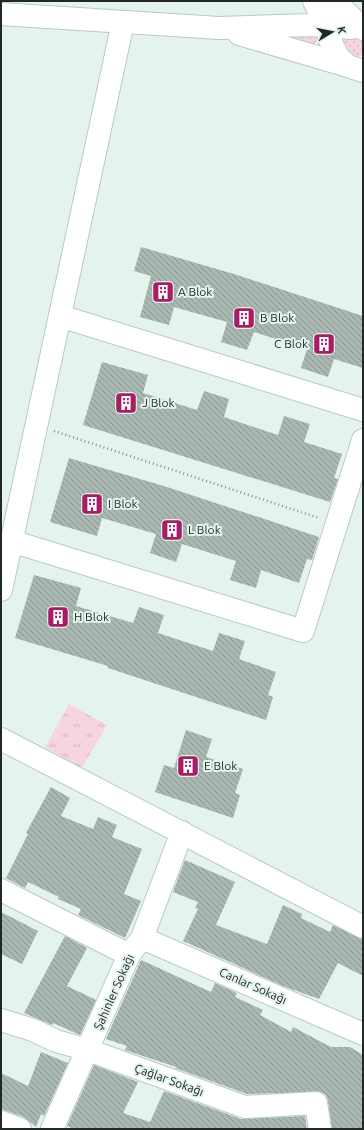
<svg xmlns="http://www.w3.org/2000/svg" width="364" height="1130" viewBox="0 0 364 1130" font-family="Ubuntu,sans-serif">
	<defs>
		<pattern id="grass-dots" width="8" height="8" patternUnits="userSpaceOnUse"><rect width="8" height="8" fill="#f6d5e0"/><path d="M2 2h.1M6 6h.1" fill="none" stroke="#d3b7c0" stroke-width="1.8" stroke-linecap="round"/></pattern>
		<pattern id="park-tufts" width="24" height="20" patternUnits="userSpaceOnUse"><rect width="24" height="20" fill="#f6d5e0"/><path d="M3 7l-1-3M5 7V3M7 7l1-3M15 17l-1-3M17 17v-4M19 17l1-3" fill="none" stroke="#d3b7c0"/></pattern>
		<pattern id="building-back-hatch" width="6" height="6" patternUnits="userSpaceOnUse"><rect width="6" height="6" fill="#a9b9b2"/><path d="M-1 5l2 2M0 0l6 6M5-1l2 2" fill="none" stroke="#899691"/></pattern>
	</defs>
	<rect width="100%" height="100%" fill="#e4f4ed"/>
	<g fill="url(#grass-dots)">
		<path d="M263,28L319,37L326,49Z"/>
		<path d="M349,35L363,38V55L353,59L341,45L345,37Z"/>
	</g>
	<path fill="url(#park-tufts)" d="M69,704L107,725L82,768L45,747Z"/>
	<g fill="url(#building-back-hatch)">
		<path d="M141,247L234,274L363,316V368L334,359L328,377L301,368L307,349L254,332L247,350L221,342L227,322L174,307L169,325L140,317L151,276L134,271Z"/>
		<path d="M102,362L148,375L143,393L197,410L204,391L229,399L224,417L278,435L284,416L310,424L304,442L342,454L334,478L338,479L330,502L83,425Z"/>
		<path d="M69,458L167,487L319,537L312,560L307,559L299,583L261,570L256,588L230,580L236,561L182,544L176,562L150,553L156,534L102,518L97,536L50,522Z"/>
		<path d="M34,575L81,588L76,606L133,623L139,607L164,615L158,633L213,651L219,633L245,641L239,659L276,672L268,695L273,697L266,720L108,668V666L15,638Z"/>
		<path d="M186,730L212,739L206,757L243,769L235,793L240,795L233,818L155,792L164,765L174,768Z"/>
		<path d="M51,787L70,798L61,816L93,829L98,817L117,825L112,837L142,849L124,894L141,901L125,938L78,915L81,909L58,899L59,897L28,882L25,888L6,878L28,834L26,833Z"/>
		<path d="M185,860L235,882L216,925L267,944L283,905L302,914L301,918L330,932L333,925L363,939V976L338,963L319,999L283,986L183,941L198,909L195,908L198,902L173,892Z"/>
		<path d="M1,912L38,931L22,964L1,954Z"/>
		<path d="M65,936L87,948L67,986L96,1000L80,1035L53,1023L52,1025L24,1013Z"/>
		<path d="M141,960L211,992L215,983L237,993L235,997L263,1010L260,1015L291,1032L293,1027L331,1047H350L363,1055V1129H332L328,1101L326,1095L321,1092L247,1094L175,1068L176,1067L125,1050L127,1046L106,1039Z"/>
		<path d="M41,1052L68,1063L44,1116L41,1114L36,1127L24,1117L1,1109V1073L28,1086Z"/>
		<path d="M94,1065L138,1082L123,1113L150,1122L164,1091L241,1119L305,1116L307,1129H74L67,1126Z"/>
	</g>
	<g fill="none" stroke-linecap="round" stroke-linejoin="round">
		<g stroke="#bacac3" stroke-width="24">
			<g id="minor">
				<path d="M60,316L363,410"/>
				<path d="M11,541L303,631L363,440"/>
				<path d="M1,590L123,22"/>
				<path d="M1,739L363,927"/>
				<path d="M1,890L129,955"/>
				<path d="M142,938L363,1034"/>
				<path d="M1,1020L33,1030L56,1041L88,1050L245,1107L316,1103L320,1129"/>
				<path d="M1,1122L20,1129"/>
				<path d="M52,1129L129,955L142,938L182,832"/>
			</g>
		</g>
		<g stroke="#bacac3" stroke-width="24">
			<g id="major">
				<path d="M314,1L327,26L330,40L338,57L348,66L363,71"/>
				<path d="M335,1L363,29"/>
				<path d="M1,14L219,28L311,25L352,28"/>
				<path d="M239,34L348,66"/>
			</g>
		</g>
		<path stroke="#86918c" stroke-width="2.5" stroke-dasharray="1 3" stroke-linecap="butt" d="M54,431L319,518"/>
		<use href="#minor" stroke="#fff" stroke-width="22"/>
		<use href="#major" stroke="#fff" stroke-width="22"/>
	</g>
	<defs>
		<g id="building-square" transform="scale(1.15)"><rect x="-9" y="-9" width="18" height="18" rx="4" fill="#a61e65" stroke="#e4f4ed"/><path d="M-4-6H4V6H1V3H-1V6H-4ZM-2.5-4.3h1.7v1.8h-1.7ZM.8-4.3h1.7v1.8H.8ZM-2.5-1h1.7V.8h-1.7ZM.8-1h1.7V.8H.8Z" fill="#fff"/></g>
	</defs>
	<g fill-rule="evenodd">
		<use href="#building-square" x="163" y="292"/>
		<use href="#building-square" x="244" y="318"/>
		<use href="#building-square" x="324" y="344"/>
		<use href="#building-square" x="126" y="403"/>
		<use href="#building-square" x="92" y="504"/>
		<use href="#building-square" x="172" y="530"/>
		<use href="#building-square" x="58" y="617"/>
		<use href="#building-square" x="188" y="766"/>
	</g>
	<g text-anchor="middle" stroke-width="4" stroke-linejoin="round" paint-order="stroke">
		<g font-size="12" fill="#212825" stroke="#e4f4ed" text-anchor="start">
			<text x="178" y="296">A Blok</text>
			<text x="260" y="322">B Blok</text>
			<text x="308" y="348" text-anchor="end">C Blok</text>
			<text x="142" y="407">J Blok</text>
			<text x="108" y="508">I Blok</text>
			<text x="188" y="534">L Blok</text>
			<text x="74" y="621">H Blok</text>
			<text x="204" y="770">E Blok</text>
		</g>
		<g font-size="12" fill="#212825" stroke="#e4f4ed">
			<text transform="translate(253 986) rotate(24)" y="4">Canlar Sokağı</text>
			<text transform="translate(114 992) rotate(-66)" y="4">Şahinler Sokağı</text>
			<text transform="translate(169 1080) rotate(20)" y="4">Çağlar Sokağı</text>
		</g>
	</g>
	<rect width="364" height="1130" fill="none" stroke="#212825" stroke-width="4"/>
	<g transform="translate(332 32) rotate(80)" stroke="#e4f4ed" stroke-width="3" paint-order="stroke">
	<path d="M0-3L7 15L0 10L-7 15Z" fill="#212825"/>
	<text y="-6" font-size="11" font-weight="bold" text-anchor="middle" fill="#212825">K</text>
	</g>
</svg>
